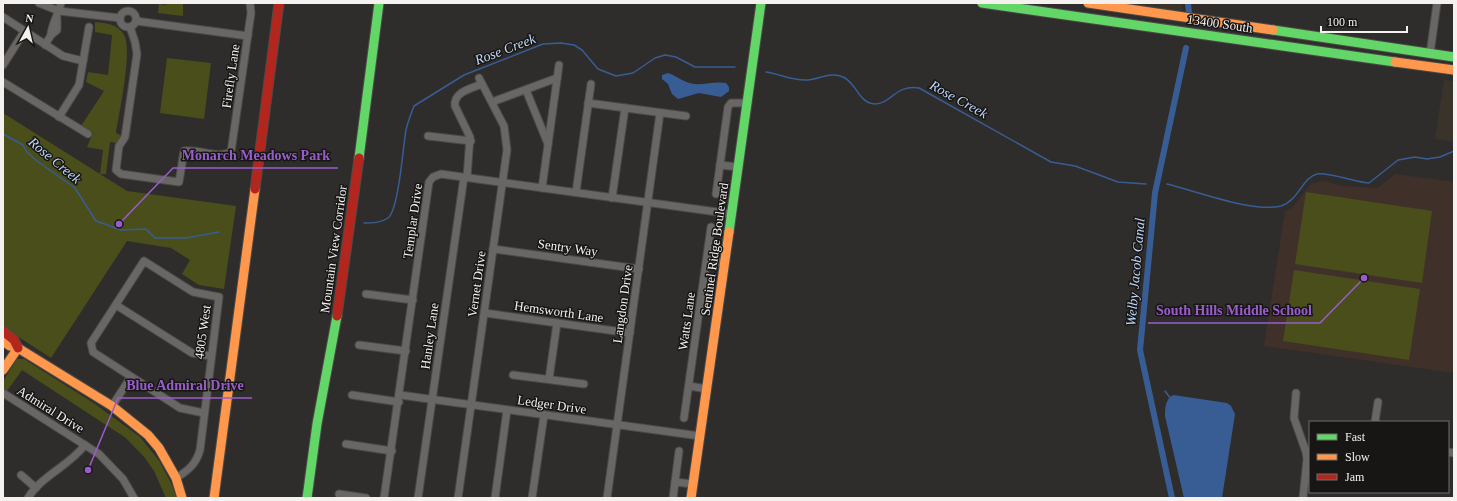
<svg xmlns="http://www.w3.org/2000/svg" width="1457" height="501" viewBox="0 0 1457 501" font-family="'Times New Roman',serif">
	<rect width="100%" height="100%" fill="#2f2d2b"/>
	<g fill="#39332a">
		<path d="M1127,3H1182L1183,12Z"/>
		<path d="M1444,80L1454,81V142L1435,139Z"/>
	</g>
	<path fill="#40302a" d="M1395,174L1454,182V373L1264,346L1285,211L1292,208L1311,184L1323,181L1342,186L1378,188Z"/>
	<g fill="#494e1b">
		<path d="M166,3H183V16L158,13L159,4L166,5Z"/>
		<path d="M95,22C106,23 118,24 124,35C133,50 119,114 116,133L122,136L117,143L110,142L106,174H100L103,150L87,147L93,133L81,126L104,91L86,82L88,72L108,75L112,35L95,32Z"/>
		<path d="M167,58L211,63L204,119L160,113Z"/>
		<path d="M3,113L127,191L236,206L224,289L199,285L182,274L190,260L171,248L127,241L51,358L3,327Z"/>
		<path d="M1306,192L1432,211L1422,283L1295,264Z"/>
		<path d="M1294,270L1420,289L1409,360L1283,341Z"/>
		<path d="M17,359H24L95,404L140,437L160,462L171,483L177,498H166L154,471L145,458L126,438L22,370L7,391L4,389L3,381Z"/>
	</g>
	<g fill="#385d95">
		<path d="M668,73C677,76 684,83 694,84C705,85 715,81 726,83L729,87V91L721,97L699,93L678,99L672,94L668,84L662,79V75Z"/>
		<path d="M1173,395L1227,403L1231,406L1235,414L1222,498H1184L1165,416C1165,408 1165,400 1173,395Z"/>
	</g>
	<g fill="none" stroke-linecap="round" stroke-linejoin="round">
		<g stroke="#385d95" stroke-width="1.5">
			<path d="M766,72C779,74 792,80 805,80C818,80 831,71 843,77C857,83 858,103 875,104C891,104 896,84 919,88L1051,162L1075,166L1118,182L1146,184"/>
			<path d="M3,134L23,145L27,152L37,161L75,188L96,221L121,230L146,229L155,238H186L219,232"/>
			<path d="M1167,184C1196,191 1253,213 1281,206C1298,201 1303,177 1317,174C1327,172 1357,182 1369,183L1398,160L1415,157L1427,159L1440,157L1454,151"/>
			<path d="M364,223C372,223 381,223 388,218C399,209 403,146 406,130C408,121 411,114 414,106L464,75L543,44L561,43L574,45L582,50L598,69L616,76L633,73L655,58L665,55L676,57L695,67H735"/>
			<path d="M1165,391L1171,399"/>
		</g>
		<g stroke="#385d95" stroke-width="6">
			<path d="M1188,3L1189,13"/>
			<path d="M1172,498L1140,350L1155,193L1186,48"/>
		</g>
		<g stroke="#4c4a48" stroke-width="9">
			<g id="street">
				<path d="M39,3L59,11L120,18"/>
				<circle cx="128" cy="19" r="8"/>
				<path d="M3,17L63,56L83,61"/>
				<path d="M136,21L248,36"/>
				<path d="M130,27L135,42L137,54L125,137L119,146L116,170L121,174L179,182L184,151C199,149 218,159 231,152L251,13L250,3"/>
				<path d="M51,35C50,29 59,12 61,3"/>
				<path d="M45,45L51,35L57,30V18"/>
				<path d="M1430,54L1437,3"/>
				<path d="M3,65L24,32"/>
				<path d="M3,82L88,134"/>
				<path d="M526,90L548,144"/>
				<path d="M492,102L557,78"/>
				<path d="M588,103L686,116"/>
				<path d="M59,117L79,85L89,27"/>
				<path d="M428,136L471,141"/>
				<path d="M720,165L738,167"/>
				<path d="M467,177L470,137L455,106C453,92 472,88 482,84"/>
				<path d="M542,188L559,65"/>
				<path d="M576,192L591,84"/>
				<path d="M716,194L728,107L731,103H747"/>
				<path d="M612,198L625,108"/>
				<path d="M493,249L639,269"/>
				<path d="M707,260L725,263"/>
				<path d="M366,294L413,300"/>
				<path d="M116,305L192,353L211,356"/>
				<path d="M485,313L630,333"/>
				<path d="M359,345L406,351"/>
				<path d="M513,375L584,384"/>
				<path d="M549,379L557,323"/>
				<path d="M689,386L707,389"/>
				<path d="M3,393L99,454L123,479L134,498"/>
				<path d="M1296,393L1294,418L1306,452L1307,459L1303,498"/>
				<path d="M352,395L399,402"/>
				<path d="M400,395L700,436"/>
				<path d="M112,406L131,377"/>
				<path d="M684,418L711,227"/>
				<path d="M1375,422L1378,402"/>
				<path d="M346,444L392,451"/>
				<path d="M1448,452L1454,453"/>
				<path d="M21,475L36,488"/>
				<path d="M176,478C189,470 196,464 200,450L219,297L193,292L144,261L91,343L93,352L180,408L204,413"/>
				<path d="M675,482L693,484"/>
				<path d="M339,494L366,498"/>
				<path d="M28,498C41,476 69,466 85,445"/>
				<path d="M384,498L429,182L433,177L441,174L732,214"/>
				<path d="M418,498L464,177"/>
				<path d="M458,498L507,150L504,126L479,78"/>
				<path d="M495,498L507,410"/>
				<path d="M532,498L544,415"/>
				<path d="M607,498L660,113"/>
				<path d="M673,498L679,451"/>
			</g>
		</g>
		<g stroke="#4c4a48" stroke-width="11">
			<g id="fast">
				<path d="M982,3L1395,62"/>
				<path d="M1273,30L1454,57"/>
				<path d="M359,158L379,3"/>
				<path d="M729,232L761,3"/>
				<path d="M307,498L317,424L337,316"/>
			</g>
		</g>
		<g stroke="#4c4a48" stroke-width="11">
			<g id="slow">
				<path d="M1088,3L1273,30"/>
				<path d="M1395,62L1454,70"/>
				<path d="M3,341L10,346L18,348L112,406L148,435L159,448L176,478L182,498"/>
				<path d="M3,370L18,348"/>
				<path d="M214,498L255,189"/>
				<path d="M691,498L729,232"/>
			</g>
		</g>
		<g stroke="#4c4a48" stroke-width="11">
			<g id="jam">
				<path d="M255,189L279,3"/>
				<path d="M337,316L359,158"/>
				<path d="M3,331L14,340L18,348"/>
			</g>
		</g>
		<use href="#street" stroke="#686765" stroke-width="7"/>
		<use href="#fast" stroke="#63d668" stroke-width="9"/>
		<use href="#slow" stroke="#ff974d" stroke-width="9"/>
		<use href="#jam" stroke="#b3261e" stroke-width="9"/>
	</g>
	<g text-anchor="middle" stroke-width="3" stroke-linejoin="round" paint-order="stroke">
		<g font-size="13" fill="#f4f1ef" stroke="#171614">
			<text transform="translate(1220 23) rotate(8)" y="5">13400 South</text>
			<text transform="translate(230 76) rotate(-82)" y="5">Firefly Lane</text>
			<text transform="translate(412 221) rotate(-82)" y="5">Templar Drive</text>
			<text transform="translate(568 247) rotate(8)" y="5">Sentry Way</text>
			<text transform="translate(333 249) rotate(-82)" y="5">Mountain View Corridor</text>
			<text transform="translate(714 249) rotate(-82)" y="5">Sentinel Ridge Boulevard</text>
			<text transform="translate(476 284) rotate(-82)" y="5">Vernet Drive</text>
			<text transform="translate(622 304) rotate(-82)" y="5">Langdon Drive</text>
			<text transform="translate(559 311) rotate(8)" y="5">Hemsworth Lane</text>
			<text transform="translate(686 321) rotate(-82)" y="5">Watts Lane</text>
			<text transform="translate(202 332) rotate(-82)" y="5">4805 West</text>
			<text transform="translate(429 336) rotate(-82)" y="5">Hanley Lane</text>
			<text transform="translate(552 404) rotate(8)" y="5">Ledger Drive</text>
			<text transform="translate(51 409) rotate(32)" y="5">Admiral Drive</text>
		</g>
		<g font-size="14" font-style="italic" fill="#c0d8fb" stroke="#171614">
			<text transform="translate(505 49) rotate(-21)" y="5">Rose Creek</text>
			<text transform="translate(959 99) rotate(29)" y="5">Rose Creek</text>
			<text transform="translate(55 160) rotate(40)" y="5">Rose Creek</text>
			<text transform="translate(1135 272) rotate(-85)" y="5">Welby Jacob Canal</text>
		</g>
	</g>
	<path fill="none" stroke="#995dcb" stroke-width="1.5" d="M119 224L173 168H338M1364 278L1320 323H1148M88 470L118 398H252"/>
	<g fill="#995dcb" stroke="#171614" stroke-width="1.5">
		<circle cx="119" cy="224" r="4"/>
		<circle cx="1364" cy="278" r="4"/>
		<circle cx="88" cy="470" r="4"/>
	</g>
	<g font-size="14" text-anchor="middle" font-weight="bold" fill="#995dcb" stroke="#171614" stroke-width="3" stroke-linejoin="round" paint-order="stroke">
		<text x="256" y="160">Monarch Meadows Park</text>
		<text x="1234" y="315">South Hills Middle School</text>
		<text x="185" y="390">Blue Admiral Drive</text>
	</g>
	<rect width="1457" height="501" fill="none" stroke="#f4f1ef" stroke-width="8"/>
	<rect x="1309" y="421" width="140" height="72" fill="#171614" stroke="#6f6e6c"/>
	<rect x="1317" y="434" width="20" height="6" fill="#63d668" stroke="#6f6e6c"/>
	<text x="1345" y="441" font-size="12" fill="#f4f1ef">Fast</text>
	<rect x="1317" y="454" width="20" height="6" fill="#ff974d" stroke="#6f6e6c"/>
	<text x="1345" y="461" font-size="12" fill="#f4f1ef">Slow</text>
	<rect x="1317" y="474" width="20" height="6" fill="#b3261e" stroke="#6f6e6c"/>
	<text x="1345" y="481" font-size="12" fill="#f4f1ef">Jam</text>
	<g transform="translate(28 28) rotate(8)" stroke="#171614" stroke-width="3" paint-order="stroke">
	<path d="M0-3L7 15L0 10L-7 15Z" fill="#f4f1ef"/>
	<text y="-6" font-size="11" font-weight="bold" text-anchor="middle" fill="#f4f1ef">N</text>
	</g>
	<path d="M1321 26v6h86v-6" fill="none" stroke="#f4f1ef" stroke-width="2"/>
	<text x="1327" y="26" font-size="12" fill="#f4f1ef" stroke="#171614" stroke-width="3" paint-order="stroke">100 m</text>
</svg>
